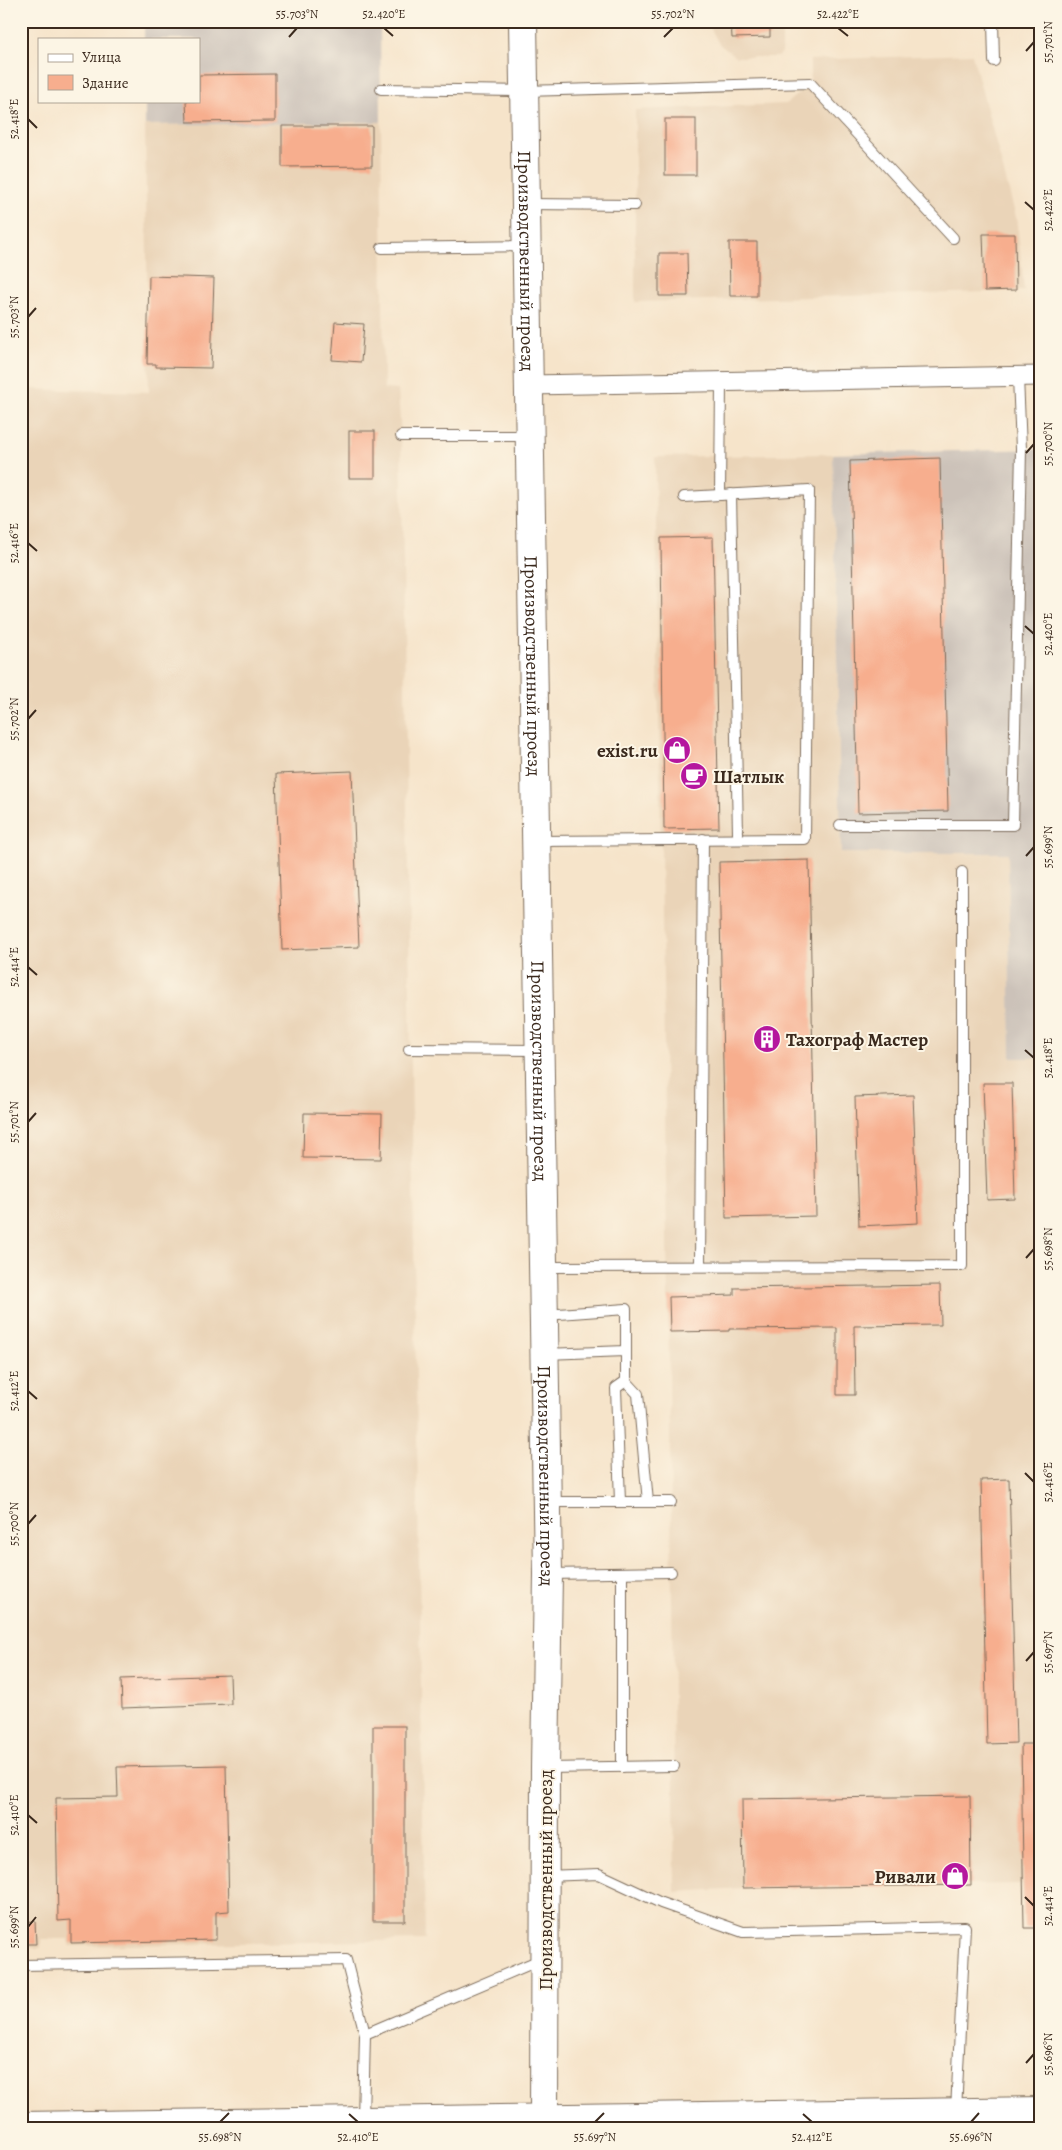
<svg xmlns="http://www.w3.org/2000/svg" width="1062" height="2150" viewBox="0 0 1062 2150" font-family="Alegreya,serif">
	<rect width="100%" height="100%" fill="#fcf5e5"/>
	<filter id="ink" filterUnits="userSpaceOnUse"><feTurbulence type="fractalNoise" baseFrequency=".02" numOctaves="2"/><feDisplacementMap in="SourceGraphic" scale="10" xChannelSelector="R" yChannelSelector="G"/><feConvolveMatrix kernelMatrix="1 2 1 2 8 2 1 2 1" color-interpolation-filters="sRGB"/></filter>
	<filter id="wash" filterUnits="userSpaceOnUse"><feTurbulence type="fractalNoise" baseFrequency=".0096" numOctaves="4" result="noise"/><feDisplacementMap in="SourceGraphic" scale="20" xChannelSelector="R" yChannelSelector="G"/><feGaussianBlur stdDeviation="1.12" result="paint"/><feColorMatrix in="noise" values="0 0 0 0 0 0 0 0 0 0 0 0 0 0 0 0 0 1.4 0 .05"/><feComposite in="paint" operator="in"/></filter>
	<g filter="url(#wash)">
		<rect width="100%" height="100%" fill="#f6e4ca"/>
		<g fill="#ead4b8">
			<path d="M707,21H782V52L778,57H736L719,44Z"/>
			<path d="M972,54L1017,221L1024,291L635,302V110L786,104L810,83V60Z"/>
			<path d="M381,122L384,389L398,390L401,436L425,1940L70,1946L69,1939H41V1948H21V389L149,392L145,125Z"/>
			<path d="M833,454L841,852L1008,853L1011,1058H1041V1928H1024L1022,1884L743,1888L675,1892L671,1502L655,457Z"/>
		</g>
		<g fill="#ccc2b9">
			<path d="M144,21H380L381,122L145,125V101H199V39H144Z"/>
			<path d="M1041,449V1058H1011L1008,853H841L833,454Z"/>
		</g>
		<g id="blocks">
			<g fill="#f7ae8e">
				<path d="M731,21H770V37L732,38Z"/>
				<path d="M275,74V121L187,122L186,101H199V75Z"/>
				<rect x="665" y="119" width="31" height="56"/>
				<path d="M282,126H372V166L282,167Z"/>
				<path d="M983,234H1015L1016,290L985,291Z"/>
				<path d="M729,242H757V296H730Z"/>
				<path d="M659,253H687L688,296H659Z"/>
				<path d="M149,276L214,278L211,368L156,367V364H147Z"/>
				<path d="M335,322L364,324L361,362L332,360Z"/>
				<rect x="349" y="431" width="26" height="47"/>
				<path d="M940,458L948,811L858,813L850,461Z"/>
				<path d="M713,537L719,828L664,829L661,538Z"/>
				<path d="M352,771L359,947L282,950L276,774Z"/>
				<path d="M809,860L816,1216L726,1218L719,862Z"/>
				<path d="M983,1083H1012L1015,1199L987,1200Z"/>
				<path d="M913,1095L918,1223L859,1226L855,1097Z"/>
				<path d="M304,1113L382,1114L381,1159L303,1158Z"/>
				<path d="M940,1285L941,1325L854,1326L855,1395H837V1328L729,1329V1331L670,1332L669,1297L734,1295V1288Z"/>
				<path d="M1009,1479L1016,1743L987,1744L981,1480Z"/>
				<path d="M230,1675L231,1704L122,1708L121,1679Z"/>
				<rect x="373" y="1726" width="32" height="195"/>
				<path d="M1021,1744H1041V1928H1024Z"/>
				<path d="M226,1765L229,1911L216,1912V1940L71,1943V1920L58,1921L56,1798L118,1797L117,1767Z"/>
				<path d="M970,1796L971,1885L743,1888L742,1799Z"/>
				<path d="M35,1921L36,1944H21V1922Z"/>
			</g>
		</g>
	</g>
	<g filter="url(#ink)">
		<use href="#blocks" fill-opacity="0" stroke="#7c6b5a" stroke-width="1"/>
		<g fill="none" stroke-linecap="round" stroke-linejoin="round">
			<g stroke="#7c6b5a" stroke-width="12">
				<g id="lane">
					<path d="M993,21L994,61"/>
					<path d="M381,89L525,91L810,83L953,238"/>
					<path d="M527,204L635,205"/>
					<path d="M382,248L526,246"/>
					<path d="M401,436H529"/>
					<path d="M731,494L738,834"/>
					<path d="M720,495L721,382"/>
					<path d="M840,825H1013L1021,449L1018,377"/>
					<path d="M537,841L805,839L809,490L684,497"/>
					<path d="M409,1049L539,1050"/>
					<path d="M700,1265L703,839"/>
					<path d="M544,1267L962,1266V872"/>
					<path d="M545,1315L626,1309V1381L638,1394L648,1502"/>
					<path d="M545,1354L626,1351"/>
					<path d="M548,1502H671"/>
					<path d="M620,1502L616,1388L626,1381"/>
					<path d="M549,1574L671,1572"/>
					<path d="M622,1767V1573"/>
					<path d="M546,1768L674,1766"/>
					<path d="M545,1876L599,1874L661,1903L743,1932L965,1927L956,2111"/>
					<path d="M21,1965L346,1960L365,2034L363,2120"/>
					<path d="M365,2034L542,1959"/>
				</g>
			</g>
			<g stroke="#7c6b5a" stroke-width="21">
				<path id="street" d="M529,385L1041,376"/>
			</g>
			<g stroke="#7c6b5a" stroke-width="30">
				<g id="secondary">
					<path id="s1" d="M523,21L548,1574L545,1768L544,2120"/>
				</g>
			</g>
			<g stroke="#7c6b5a" stroke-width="30">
				<path id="primary" d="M21,2126L1041,2111"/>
			</g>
			<use href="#lane" stroke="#fff" stroke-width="10"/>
			<use href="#street" stroke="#fff" stroke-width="19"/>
			<use href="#secondary" stroke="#fff" stroke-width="28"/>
			<use href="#primary" stroke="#fff" stroke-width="28"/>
		</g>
	</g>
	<path fill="none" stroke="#3b2a1e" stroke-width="2" d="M384,28L393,36M838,28L848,36M289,37L297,28M664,37L673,28M1026,51L1034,42M28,119L37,128M1025,202L1034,210M28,317L36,308M1026,453L1034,444M28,543L37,551M1025,626L1034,634M28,719L36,710M1026,856L1034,847M28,967L37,975M1025,1050L1034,1058M28,1122L36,1113M1026,1258L1034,1249M28,1391L37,1399M1025,1473L1034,1482M28,1524L36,1515M1026,1661L1034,1652M28,1815L37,1823M1025,1897L1034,1906M28,1927L36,1917M1026,2063L1034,2054M349,2114L358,2122M803,2114L812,2122M220,2122L229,2113M595,2122L604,2113M971,2122L979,2113"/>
	<defs>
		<g id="shop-disc" transform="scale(1.4375)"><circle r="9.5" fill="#b5179e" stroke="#fcf5e5"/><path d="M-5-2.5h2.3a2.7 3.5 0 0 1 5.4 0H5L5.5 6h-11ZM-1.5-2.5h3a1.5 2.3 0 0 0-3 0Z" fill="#fff"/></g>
		<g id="cafe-disc" transform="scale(1.4375)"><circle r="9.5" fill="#b5179e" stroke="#fcf5e5"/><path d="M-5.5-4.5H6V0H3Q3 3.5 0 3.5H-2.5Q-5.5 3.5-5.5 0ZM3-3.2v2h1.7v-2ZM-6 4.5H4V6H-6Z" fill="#fff"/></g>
		<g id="building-disc" transform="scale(1.4375)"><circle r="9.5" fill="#b5179e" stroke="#fcf5e5"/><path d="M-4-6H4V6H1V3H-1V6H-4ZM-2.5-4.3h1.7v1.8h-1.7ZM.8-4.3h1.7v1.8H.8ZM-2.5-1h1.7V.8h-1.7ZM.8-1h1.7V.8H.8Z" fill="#fff"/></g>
	</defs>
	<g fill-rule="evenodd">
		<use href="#shop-disc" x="677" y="750"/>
		<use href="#cafe-disc" x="694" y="776"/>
		<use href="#building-disc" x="767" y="1039"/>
		<use href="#shop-disc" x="955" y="1876"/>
	</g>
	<g text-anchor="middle" stroke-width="4" stroke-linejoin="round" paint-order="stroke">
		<g font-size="19" fill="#3b2a1e" stroke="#fcf5e5">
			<text dy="7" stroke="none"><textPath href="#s1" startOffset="240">Производственный проезд</textPath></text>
			<text dy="7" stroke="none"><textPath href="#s1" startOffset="645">Производственный проезд</textPath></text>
			<text dy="7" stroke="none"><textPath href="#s1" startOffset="1050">Производственный проезд</textPath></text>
			<text dy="7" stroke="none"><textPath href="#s1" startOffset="1455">Производственный проезд</textPath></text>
			<text transform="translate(545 1880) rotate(-90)" y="7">Производственный проезд</text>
		</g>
		<g font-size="19" font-weight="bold" fill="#3b2a1e" stroke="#fcf5e5" text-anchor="end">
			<text x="658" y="757">exist.ru</text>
			<text x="713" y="783" text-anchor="start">Шатлык</text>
			<text x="786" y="1046" text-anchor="start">Тахограф Мастер</text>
			<text x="936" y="1883">Ривали</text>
		</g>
	</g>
	<rect width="1062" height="2150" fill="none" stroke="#fcf5e5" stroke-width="55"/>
	<rect x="38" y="38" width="162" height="65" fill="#fcf5e5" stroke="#afa495"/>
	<rect x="48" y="54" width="25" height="8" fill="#ffffff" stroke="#afa495"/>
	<text x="82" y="62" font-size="15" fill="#3b2a1e">Улица</text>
	<rect x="48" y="75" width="25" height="15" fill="#f7ae8e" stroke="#afa495"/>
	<text x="82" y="88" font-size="15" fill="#3b2a1e">Здание</text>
	<rect x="28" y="28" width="1006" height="2094" fill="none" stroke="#3b2a1e" stroke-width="2"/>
	<g font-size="12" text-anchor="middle" fill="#3b2a1e">
		<text x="297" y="18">55.703°N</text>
		<text x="384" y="18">52.420°E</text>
		<text x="673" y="18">55.702°N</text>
		<text x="838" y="18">52.422°E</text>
		<text transform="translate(1048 42) rotate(-90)" y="4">55.701°N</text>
		<text transform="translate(14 119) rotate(-90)" y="4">52.418°E</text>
		<text transform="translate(1048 210) rotate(-90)" y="4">52.422°E</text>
		<text transform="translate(14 317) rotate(-90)" y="4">55.703°N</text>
		<text transform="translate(1048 444) rotate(-90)" y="4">55.700°N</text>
		<text transform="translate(14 543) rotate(-90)" y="4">52.416°E</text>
		<text transform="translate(1048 634) rotate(-90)" y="4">52.420°E</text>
		<text transform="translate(14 719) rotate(-90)" y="4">55.702°N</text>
		<text transform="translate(1048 847) rotate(-90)" y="4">55.699°N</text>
		<text transform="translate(14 967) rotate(-90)" y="4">52.414°E</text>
		<text transform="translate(1048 1058) rotate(-90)" y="4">52.418°E</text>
		<text transform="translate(14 1122) rotate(-90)" y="4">55.701°N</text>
		<text transform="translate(1048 1249) rotate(-90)" y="4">55.698°N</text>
		<text transform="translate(14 1391) rotate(-90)" y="4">52.412°E</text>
		<text transform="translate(1048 1482) rotate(-90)" y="4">52.416°E</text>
		<text transform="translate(14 1524) rotate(-90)" y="4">55.700°N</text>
		<text transform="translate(1048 1652) rotate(-90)" y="4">55.697°N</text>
		<text transform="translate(14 1815) rotate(-90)" y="4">52.410°E</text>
		<text transform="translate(1048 1906) rotate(-90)" y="4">52.414°E</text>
		<text transform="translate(14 1927) rotate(-90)" y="4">55.699°N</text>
		<text transform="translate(1048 2054) rotate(-90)" y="4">55.696°N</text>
		<text x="220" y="2141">55.698°N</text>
		<text x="358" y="2141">52.410°E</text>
		<text x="595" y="2141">55.697°N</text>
		<text x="812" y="2141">52.412°E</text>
		<text x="971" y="2141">55.696°N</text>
	</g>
</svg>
